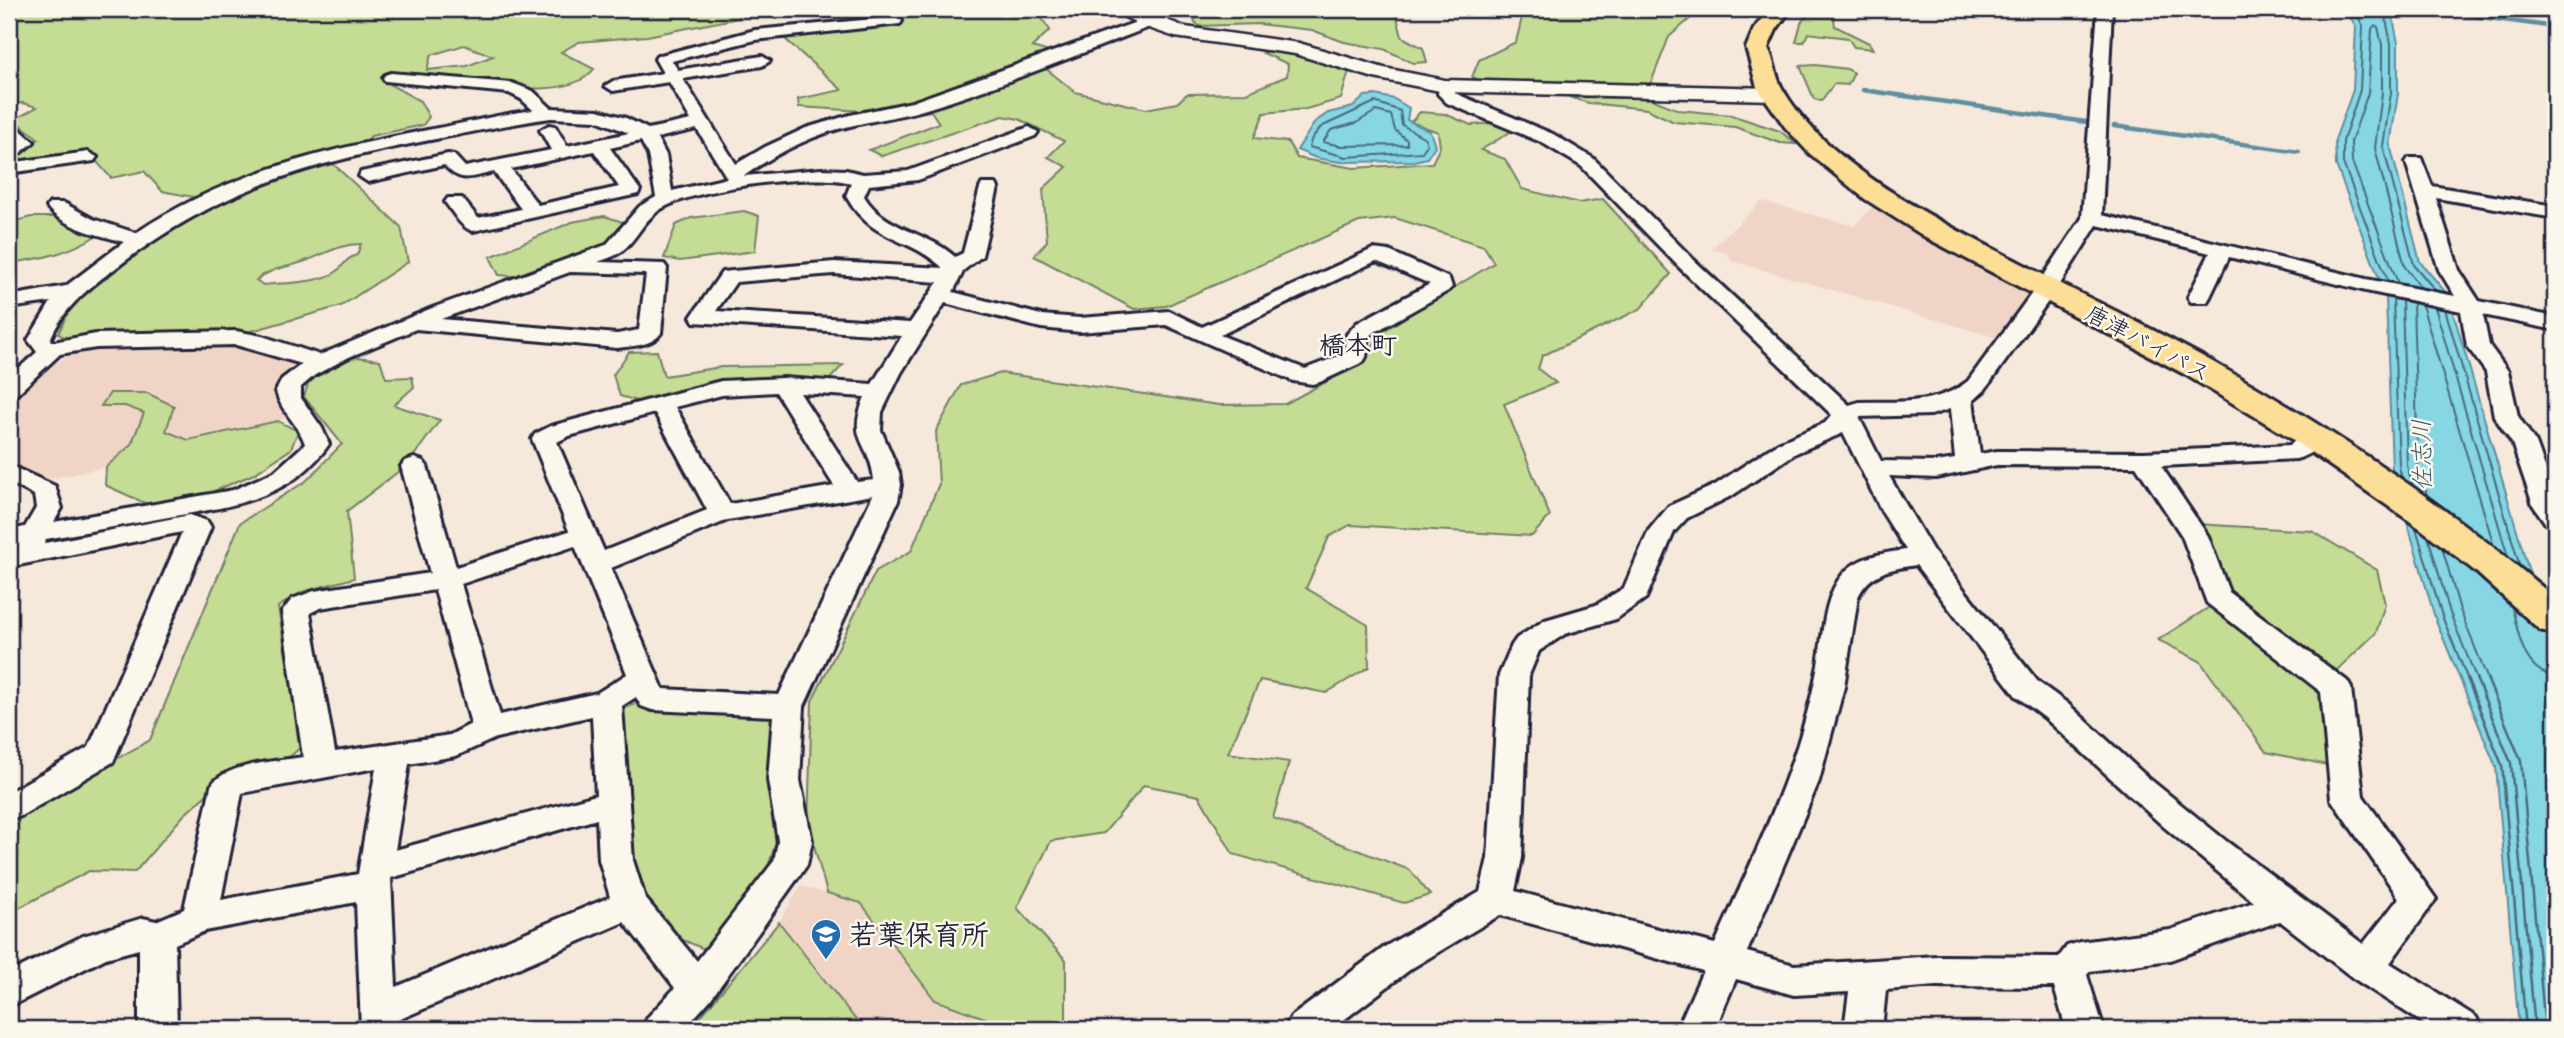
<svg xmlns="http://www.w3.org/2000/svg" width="2564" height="1038" viewBox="0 0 2564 1038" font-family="Mynerve,'Klee One',sans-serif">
	<rect width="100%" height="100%" fill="#f6e8db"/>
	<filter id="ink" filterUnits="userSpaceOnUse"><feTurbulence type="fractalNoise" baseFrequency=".0143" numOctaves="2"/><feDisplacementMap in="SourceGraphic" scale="14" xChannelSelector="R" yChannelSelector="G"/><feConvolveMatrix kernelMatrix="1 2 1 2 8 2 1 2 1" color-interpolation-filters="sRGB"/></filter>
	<g filter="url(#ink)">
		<g fill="#f0d5c7">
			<path d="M1762,201L1854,226L1873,206L2032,296L2002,339L1732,261L1726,253L1711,249Z"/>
			<path d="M240,341L306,361L278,385L291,415L278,421L188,440L165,432L173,406L111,393L102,406H125L144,413L131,445L106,467L50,479L18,468L9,470V367L55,363L88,348Z"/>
			<path d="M801,886L861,903L935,1000L1015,1029H692L779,922Z"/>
		</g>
		<g fill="#c4dc93" stroke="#737f67" stroke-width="2" fill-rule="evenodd">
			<path d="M9,9H740L739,18L647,36L579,42L561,52L594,69C564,109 456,75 411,78C405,79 397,82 391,85L420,101L429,117L423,125L371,136L363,145L331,162L401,227L408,262L341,306L248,332L73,341L58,334L75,297L156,237L205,211L204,199L162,191L144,171L111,178L90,154L15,162L9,161V155L39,139L14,120L37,107L23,103L9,104ZM464,45L493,56L467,66L427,70L431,55ZM361,244L357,255C346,258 344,265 336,272C321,283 281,283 263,285L256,280C272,267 289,268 308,260C327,253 340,244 361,244Z"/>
			<path d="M902,9H1035L1050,30L1032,47L1053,53L1044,67L1075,92L1146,109L1177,103L1187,94L1246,93L1287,76L1288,64L1263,53L1273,49L1349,71L1341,99L1306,109L1264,113L1254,138L1288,142L1297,158L1354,168L1432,163L1440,147L1438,132L1411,122L1420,112L1445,114L1471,125L1494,123L1515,129L1481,150L1505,159L1522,189L1579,203L1603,199L1671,274L1640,309L1542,356L1538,369L1556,383L1504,404L1550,516L1532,536L1350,525L1329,537L1306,588L1368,625L1369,667L1326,693L1260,680L1228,753L1289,762L1273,818L1410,870L1430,895L1404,903L1233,854L1199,796L1144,785L1104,833L1051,841L1017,908L1066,960V1024L1053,1029H1015L935,1000L861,903L827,893L808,824L812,701L876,571L911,551L939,484L936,431L961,385L1001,373L1219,405L1285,404L1364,361L1380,333L1494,263L1484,246L1395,218L1359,222L1166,306L1134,309L1034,256L1047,241L1043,189L1067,167L1048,157L1064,141L1019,119L1003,116L882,156L869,150L939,123L931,111L888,119L863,111L799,107L798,99L842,90L784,38L794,31L897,20Z"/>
			<path d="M1214,9H1395L1402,37L1423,48L1427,62L1413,63L1384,49L1344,42L1312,30L1258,24L1199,26L1194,21L1201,12Z"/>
			<path d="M1524,9H1698L1700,10L1669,37L1650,85L1482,81L1472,77L1479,60L1516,42Z"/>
			<path d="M1811,9H1833L1835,26L1869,43L1873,49L1854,47L1848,38L1808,33L1804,42H1796L1801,23Z"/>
			<path d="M1816,65L1847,69L1854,73L1848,85L1834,84L1821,101L1814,99L1800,66Z"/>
			<path d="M1569,97L1649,98L1679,110L1731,115L1780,131L1796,144L1780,143L1735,127L1674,122L1647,109L1588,103Z"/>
			<path d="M744,211L759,216L755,251L680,261L664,258L676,225L691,218Z"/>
			<path d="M604,216L623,222L616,235L600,250L524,277L499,275L490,257L572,222Z"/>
			<path d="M31,217H60L97,235C70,253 41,259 9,263V223Z"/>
			<path d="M657,351L664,376L721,367L843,365L830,379L725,381L640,402L620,396L613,375L629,352Z"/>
			<path d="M357,357L380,360L386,378L412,377L414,387L394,405L440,420L407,465L347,511L354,578L302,592L278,607L301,747L280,765L236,768L183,816L135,872L89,871L9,913V819L150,740L240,523L306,481L342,444L304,397L310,377L335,363Z"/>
			<path d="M110,393H147L174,406L166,431L188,440L278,421L298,431L291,449L254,474L200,497L147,504L105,485L106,467L131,445L144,413L125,406H101Z"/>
			<path d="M2196,524L2312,531L2377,570L2385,604L2376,633L2323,683L2336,767L2266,752L2200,661L2158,640L2225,597Z"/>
			<path d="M636,704L772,714L769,787L776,843L767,869L709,951L678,938L633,887L619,710Z"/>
			<path d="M779,922L863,1029H692V1027Z"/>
		</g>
		<g fill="#86d6e3" stroke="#5e8ea0" stroke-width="2">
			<path d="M2346,9H2391L2398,43V94L2390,145L2420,262L2448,295L2555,660V1029H2519L2496,767L2435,618L2392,469L2386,297L2336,165L2335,140L2353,90L2356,27Z"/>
			<path d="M1375,95L1394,99L1409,108L1407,120L1430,131L1435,146L1427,158L1414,161L1340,162L1316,158L1297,150L1315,122L1328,113L1353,107L1365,96Z"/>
		</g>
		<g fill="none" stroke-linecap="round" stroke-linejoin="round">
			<g stroke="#4a6a7e" stroke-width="2">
				<path d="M2354,9L2363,26L2360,90L2343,141V163L2388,281"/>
				<path d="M2384,9L2391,44V93L2383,146L2414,265L2435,290"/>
				<path d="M1375,102L1400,111L1402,125L1425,138L1427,145L1422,152L1346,157L1309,147L1312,138L1321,127Z"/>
				<path d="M1376,111L1391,115L1395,130L1407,140V145L1341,146L1323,142L1331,130L1356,123Z"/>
				<path d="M2398,283L2352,162L2351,142L2368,93L2372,29L2375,25L2378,27L2382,45V93L2375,148L2405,267L2421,288"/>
				<path d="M2393,299L2399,467L2402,478"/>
				<path d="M2402,300L2407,466L2413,486"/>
				<path d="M2413,303L2418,464L2427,495"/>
				<path d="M2422,305L2494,546"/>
				<path d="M2435,307L2508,557"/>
				<path d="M2445,309L2520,567"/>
				<path d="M2416,528L2442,616L2468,680"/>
				<path d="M2428,536L2450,613L2477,680"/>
				<path d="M2442,547L2460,610L2488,680"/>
				<path d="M2512,607C2519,635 2522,670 2555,677"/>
			</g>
			<g stroke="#4a6a7e" stroke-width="2.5">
				<path d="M2467,678L2502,765L2526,1029"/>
				<path d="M2476,678L2511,763L2535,1029"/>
				<path d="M2487,678L2521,761L2545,1029"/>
			</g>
			<g stroke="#5e8ea0" stroke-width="4.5">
				<path d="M2281,9L2317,13"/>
				<path d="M2420,9L2555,27"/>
				<path d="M1863,90L2086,122"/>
				<path d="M2114,126L2299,152"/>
			</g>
			<g stroke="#22223b" stroke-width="6">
				<g id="minor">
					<path d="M2098,9H2112L2102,215L2366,279L2455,296L2439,270L2406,162L2409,158H2421L2432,186L2555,206V218L2436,198L2459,270L2479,301L2555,317V330L2483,315L2489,345L2508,371L2518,416L2536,443L2555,495V526L2546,524L2533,505L2512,443L2494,416L2486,372L2467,346L2461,311L2366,291L2229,257L2210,297L2207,302H2191L2188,297L2210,253L2097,225L2057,289L1984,391L1973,400L1980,454L1997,451L2144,452L2290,445C2301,436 2308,429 2323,433L2326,438C2319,448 2308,456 2296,459L2161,466L2208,536L2229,592L2347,681L2351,688L2363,796L2436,899L2390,963L2476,1017L2482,1029H2432L2353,978L2280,921L2170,960L2090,971L2087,975L2104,1029H2066L2054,987L1937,986L1886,990L1882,1029H1844L1849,992L1794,995L1736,979L1715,1029H1677L1703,971L1500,915L1412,968L1332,1029H1285L1291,1017L1386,946L1480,892L1488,858L1499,675L1512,645L1517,638L1545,620L1596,605L1624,588L1649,530L1669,506L1715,485L1778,443L1825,423L1832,415L1680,268L1581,166L1541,142L1447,103L1438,94L1439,83H1451L1454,92L1459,95L1553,134L1593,158L1694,260L1849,405L1859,402C1898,401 1936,406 1968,381L2037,286L2082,218ZM1950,409L1955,459L1936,462L1881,461L1859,417L1931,415ZM1843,433L1882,512L1906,550C1884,553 1858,556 1843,574C1823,597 1823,637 1818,665C1800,764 1755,853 1715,944L1515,891L1522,858L1529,675L1539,651L1565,634L1616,619L1646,598L1674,532L1687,518L1733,495L1796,453ZM1997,465L2136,466L2182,536L2207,603L2321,692L2331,799L2399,898L2363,944L2226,841L2146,776L2067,703L2038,682L1933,551L1889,476L1936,478ZM1916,565L2016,696L2045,718L2163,826L2254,902L2170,930L2080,942L2067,946L2059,957L1937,956L1794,965L1747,952L1819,781L1844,687L1858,597C1870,572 1890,569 1916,565Z"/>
					<path d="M895,17L900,18L902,21L900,24L755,40L672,61L678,70L762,56L770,61L762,66L683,79L736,164L765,147L806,128L850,115L912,102L1145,19H1155L1158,22L1155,25C1079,54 1002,86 923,110C899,117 874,120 850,126C812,135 776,153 744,176L821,169L846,170L863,174L908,171L1029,127L1038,132L1035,136L918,180L869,185L864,196C885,231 927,231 955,257L963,253L980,188L982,184H996L998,188L982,256L964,270L953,292L1041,315L1080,318L1169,311L1202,327L1373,249L1389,251L1449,278L1452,287L1448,291L1373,333L1369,336L1366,357L1363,362L1320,382L1312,384L1293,381L1166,325L1080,332L1041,328L945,303L901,373L882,412L881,430L899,472L901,485L898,501L804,706L800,780L812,841L807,865L710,1000L684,1029H642L648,1017L675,988L624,922L398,1020L399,1029H361L356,902L205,931L175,944L177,1029H139V949L106,958L9,1007V973L83,936L143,918L156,921L184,909L211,786C223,764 279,761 303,757L282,612L292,599L314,591L430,573L401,466L405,461L414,458L423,461L427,466L456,567L569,531L532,439L535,434L551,426L721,381L783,378L872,384L902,336L694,322L691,317L722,272L834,262L943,268C909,236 872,243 846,196L851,183C814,172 690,188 658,211C643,221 636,240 622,251C616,256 606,259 598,262L664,264L667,268L661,333C652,346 632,346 617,348L416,329L349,357L315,375L301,387V398L322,428L329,444C290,501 226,507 163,518C124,525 85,532 46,539L45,543L190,515L207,521L211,527L113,762L21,816L9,819V792L89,747L182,532L9,567V551L17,549L18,544L9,546V530L25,527L36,508L34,495L9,482V465L55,486L62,508L54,522L233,490L274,472L305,444C299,424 280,411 276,391L282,379L302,364L236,345L96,348L60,354L17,394L9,396V377L37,352L28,340L51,302L9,308V296L66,286L124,242C100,235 63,228 47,207L50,203H64L93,219L136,233C226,172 333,148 438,128C470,122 501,114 533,110L521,99L509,93L385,81L383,78L385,75L391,73L512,83L533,91L551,108L598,110L626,118L648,129L691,120L669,82L613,91L605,86L613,81L663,73L655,59L657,56L755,30ZM551,118L596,120L629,133L567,146L555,126L549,125L540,130L551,150L465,167L454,155L448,154L361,172L359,176L368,182L444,165C461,184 471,177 494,172L521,209L478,218L462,198H448L445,202C453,212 461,228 473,231L638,194L640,190L610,148L641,141L648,155L656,197L640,206L606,245L432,308L320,355L262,336L236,331L96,334L53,342L50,340C64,306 89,288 117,267C221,187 314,162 441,138C478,131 514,123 551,118ZM697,129L727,178L672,191L666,155L657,138ZM594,151L619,187L538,205L511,169ZM1376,261L1430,284L1357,323L1347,334L1344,354L1305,369L1220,335ZM570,272L646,274L639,330L617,334L441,319ZM834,274L938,282L910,323L716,311L736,282ZM776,392L834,486L730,504L675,407L722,395ZM800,393L865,397C846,442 870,440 874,480L857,482ZM655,413L707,510L604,551L557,442L569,436ZM873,495L779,695L663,689L611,568L728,520ZM575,546L627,674L597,693L500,715L461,584ZM435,590L471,724L450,735L335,752L310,613L320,608ZM636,697L641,706L652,710L773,716L768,780L778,841L774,861L697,961L645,898L633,860L622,706ZM592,716L596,795L395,850L409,764L456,756L496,738ZM376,768L358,874L221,900L242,793ZM597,819L599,860L610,897L396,987L391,878Z"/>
					<path d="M9,124L15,125L34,142L15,157L9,158V145L14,142L9,138Z"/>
					<path d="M88,152L97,157L94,161L9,173V163Z"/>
				</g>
			</g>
			<g stroke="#22223b" stroke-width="5">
				<path id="tertiary" d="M1115,9H1138L1185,27L1299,43L1384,68L1445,80L1773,88L1780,90L1784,94L1780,98L1773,100L1445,92L1374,78L1295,54L1175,37L1143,26L1117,13Z"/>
			</g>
			<g stroke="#22223b" stroke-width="6">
				<path id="trunk" d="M1769,9H1791L1776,30L1768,48C1775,61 1775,76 1782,88C1826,166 1937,220 2013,259C2079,294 2146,325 2211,361C2333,430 2450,507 2555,598V634L2540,630L2476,572L2421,529L2289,437L2186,375L1927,238L1865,199L1809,153L1785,127L1757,87L1746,48L1754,29Z"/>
			</g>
			<use href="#minor" fill="#fbf7ec" fill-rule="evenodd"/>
			<use href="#tertiary" fill="#fbf7ec" fill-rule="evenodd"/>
			<use href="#trunk" fill="#fcde96" fill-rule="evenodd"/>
		</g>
	</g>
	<defs>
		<g id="school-pin" transform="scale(1.575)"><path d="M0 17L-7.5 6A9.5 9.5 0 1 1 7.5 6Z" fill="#1f6fb2" stroke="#fbf7ec"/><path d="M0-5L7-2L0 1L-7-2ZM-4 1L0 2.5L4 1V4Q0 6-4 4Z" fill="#fff"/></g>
	</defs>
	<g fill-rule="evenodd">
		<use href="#school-pin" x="826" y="934"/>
	</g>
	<g text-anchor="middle" stroke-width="5" stroke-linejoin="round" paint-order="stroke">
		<g font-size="23" fill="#22223b" stroke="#fbf7ec">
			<text transform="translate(2148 343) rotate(28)" y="8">唐津バイパス</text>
		</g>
		<g font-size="24" font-style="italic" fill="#40586d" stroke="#fbf7ec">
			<text transform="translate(2422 455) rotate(-91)" y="8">佐志川</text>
		</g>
		<g font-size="26" font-weight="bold" fill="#22223b" stroke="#fbf7ec">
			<text x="1358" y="354">橋本町</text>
		</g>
		<g font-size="28" font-weight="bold" fill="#22223b" stroke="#fbf7ec" text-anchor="start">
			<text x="849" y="944">若葉保育所</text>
		</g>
	</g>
	<rect width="2564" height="1038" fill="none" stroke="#fbf7ec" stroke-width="35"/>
	<rect x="18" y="18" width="2529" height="1003" fill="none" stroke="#22223b" stroke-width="2.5" filter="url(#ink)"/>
</svg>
